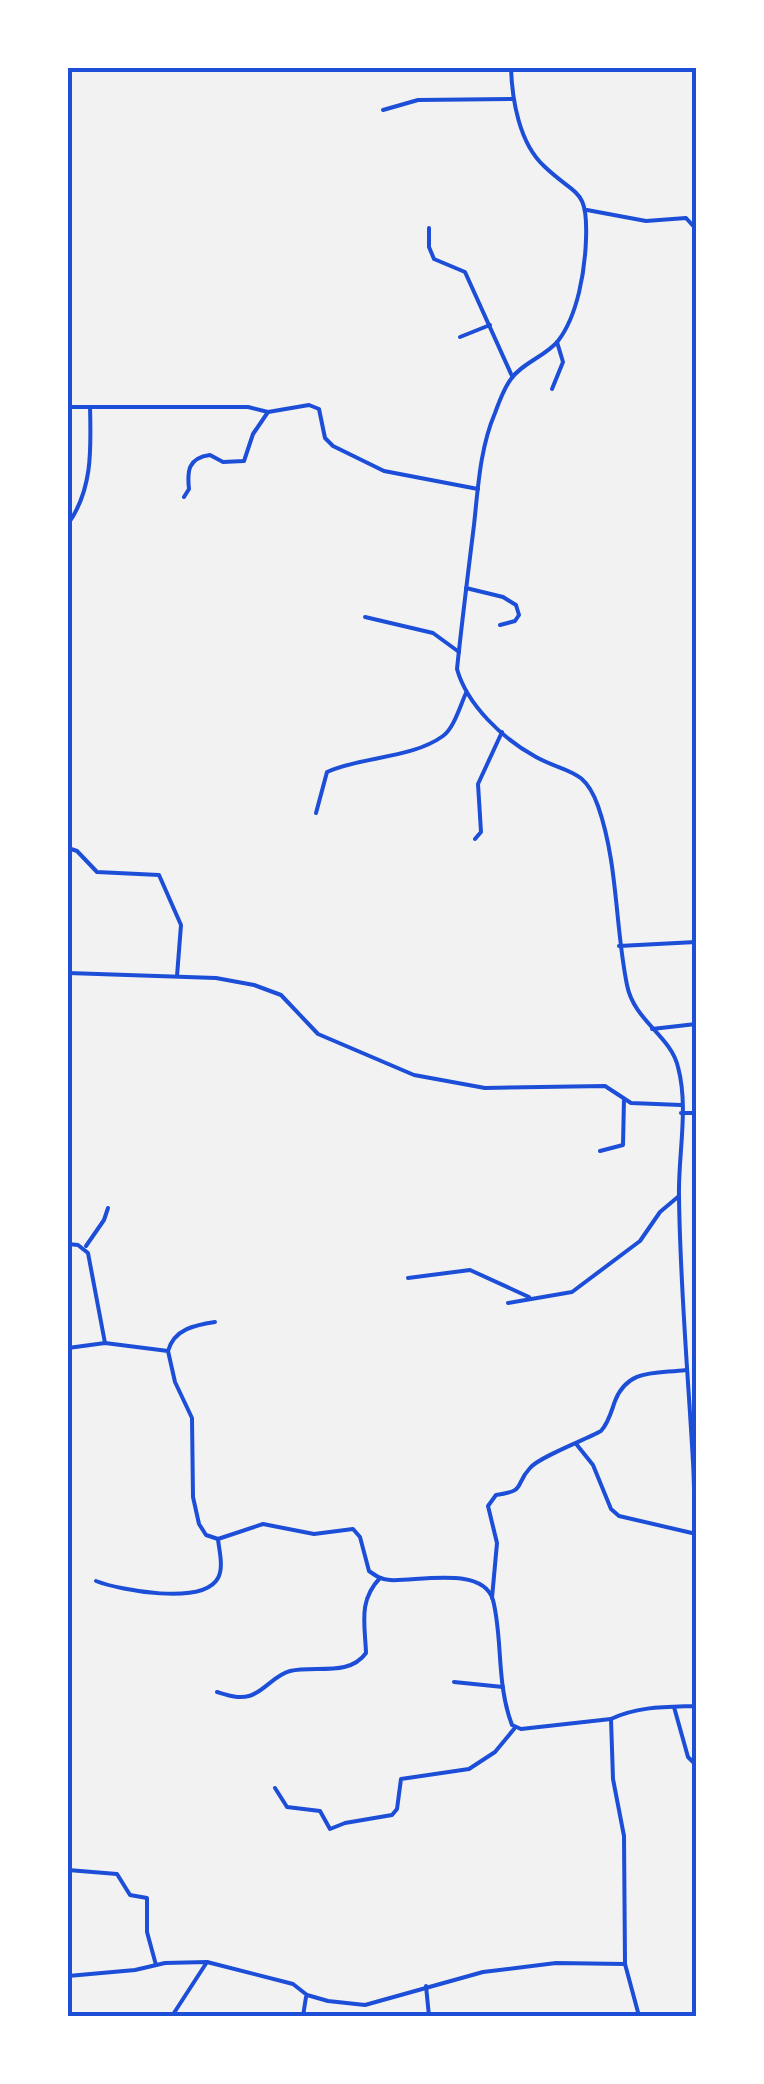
<svg xmlns="http://www.w3.org/2000/svg" width="764" height="2084" viewBox="0 0 764 2084" font-family="'Archivo Narrow',sans-serif">
	<rect width="100%" height="100%" fill="#f2f2f2"/>
	<g fill="none" stroke-linecap="round" stroke-linejoin="round">
		<g stroke="#1d4ed8" stroke-width="4">
			<path d="M511,68C512,99 519,143 544,166C576,197 588,187 586,239C585,270 578,315 558,341C546,356 522,363 511,379C504,388 499,402 495,413C480,448 478,488 474,525C468,573 462,621 457,669C467,705 503,739 536,757C567,774 584,767 598,806C618,863 615,926 627,985C634,1021 671,1036 678,1067C689,1108 678,1155 679,1196C680,1285 688,1373 693,1462C695,1497 694,1533 696,1568"/>
			<path d="M383,110L418,100L512,99"/>
			<path d="M587,210L646,221L686,218L696,229"/>
			<path d="M429,228V247L434,259L465,272L512,376"/>
			<path d="M460,337L490,325"/>
			<path d="M552,389L563,362L557,342"/>
			<path d="M68,407H248L268,412L309,405L319,409L325,438L333,446L384,471L478,489"/>
			<path d="M184,497L189,489C187,471 188,458 210,455L223,462L244,461L253,434L268,412"/>
			<path d="M68,524C93,489 91,448 90,407"/>
			<path d="M466,588L503,597L516,605L519,615L515,621L500,625"/>
			<path d="M365,617L433,633L459,652"/>
			<path d="M316,813L327,772C362,756 411,759 443,736C454,728 460,706 466,693"/>
			<path d="M475,839L481,832L478,784L502,732"/>
			<path d="M68,848L77,851L97,872L159,875L181,925L177,976"/>
			<path d="M619,946L696,942"/>
			<path d="M68,973L216,978L254,985L281,995L318,1034L414,1075L485,1088L605,1086L631,1103L681,1105"/>
			<path d="M652,1029L696,1024"/>
			<path d="M681,1113H696"/>
			<path d="M600,1151L623,1145L624,1099"/>
			<path d="M68,1244L78,1245L88,1253L105,1343"/>
			<path d="M86,1246L104,1220L108,1208"/>
			<path d="M408,1278L470,1270L529,1297"/>
			<path d="M508,1303L572,1292L640,1241L660,1212L679,1196"/>
			<path d="M68,1348L105,1343L168,1351L175,1382L192,1418L193,1497L199,1524L206,1535L218,1539L263,1524L314,1534L353,1529L360,1537L369,1571C376,1576 382,1580 390,1580C415,1582 483,1565 493,1600C503,1639 496,1683 512,1725L521,1729L611,1719"/>
			<path d="M168,1351C174,1329 195,1325 215,1322"/>
			<path d="M577,1445L593,1465L611,1509L619,1516L692,1533"/>
			<path d="M96,1581C119,1590 203,1606 218,1578C224,1567 219,1550 218,1539"/>
			<path d="M492,1598L497,1543L488,1506L496,1495C527,1491 514,1485 530,1468C539,1457 585,1440 601,1431C609,1422 611,1412 615,1401C628,1368 656,1374 686,1370"/>
			<path d="M454,1682L503,1687"/>
			<path d="M217,1692C227,1695 238,1699 249,1696C264,1692 274,1675 290,1671C315,1665 349,1677 366,1653C365,1624 358,1601 380,1578"/>
			<path d="M674,1707L688,1757L696,1765"/>
			<path d="M275,1788L287,1807L320,1811L330,1829L345,1823L392,1815L397,1809L401,1779L469,1769L495,1752L514,1729"/>
			<path d="M68,1870L117,1874L130,1895L147,1898V1932L156,1965"/>
			<path d="M68,1976L135,1970L165,1963L207,1962L293,1984L307,1995L328,2001L365,2005L483,1972L556,1963L625,1964"/>
			<path d="M426,1986L429,2016"/>
			<path d="M172,2016L207,1962"/>
			<path d="M303,2016L306,1997"/>
			<path d="M639,2016L625,1964L624,1836L613,1779L611,1719C638,1706 667,1707 696,1706"/>
		</g>
	</g>
	<rect width="764" height="2084" fill="none" stroke="#ffffff" stroke-width="140"/>
	<rect x="70" y="70" width="624" height="1944" fill="none" stroke="#1d4ed8" stroke-width="4"/>
</svg>
